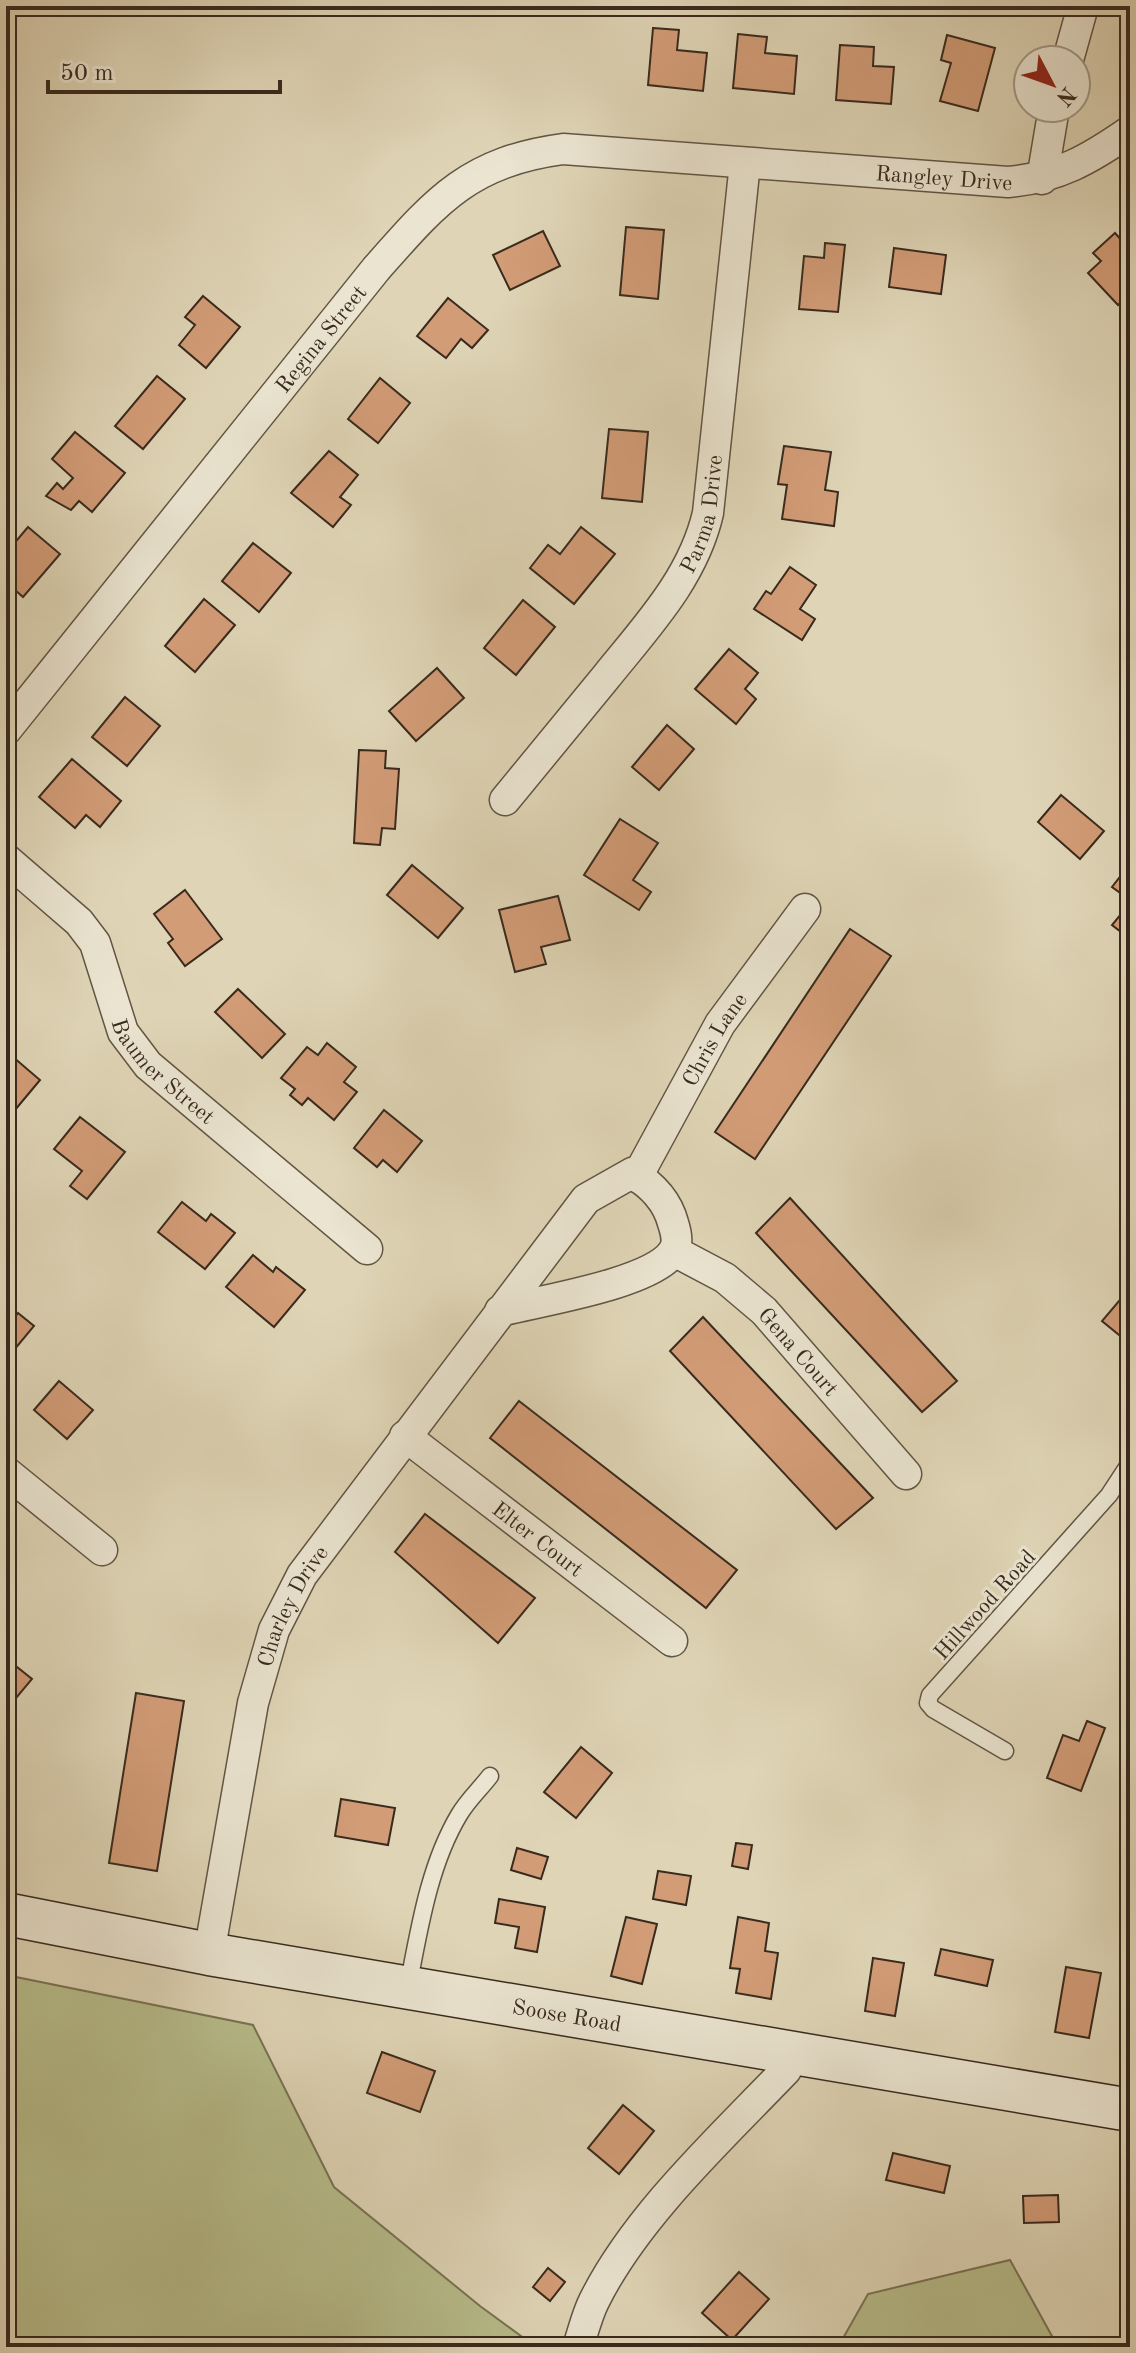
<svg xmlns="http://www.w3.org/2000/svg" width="1136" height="2353" viewBox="0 0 1136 2353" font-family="'Old Standard TT',serif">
	<rect width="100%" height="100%" fill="#dfd5b6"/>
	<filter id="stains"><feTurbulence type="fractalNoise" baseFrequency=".0025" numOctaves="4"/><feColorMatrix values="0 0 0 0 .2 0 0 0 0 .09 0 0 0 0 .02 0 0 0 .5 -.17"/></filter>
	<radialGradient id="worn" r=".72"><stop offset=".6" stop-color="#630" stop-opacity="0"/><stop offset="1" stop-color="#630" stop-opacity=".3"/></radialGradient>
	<g fill="#b7bc8a" stroke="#787354" stroke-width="2">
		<path d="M6,1975L253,2025L334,2187L480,2306L536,2347H6Z"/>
		<path d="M1010,2260L1058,2347H838L868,2294Z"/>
	</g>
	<g fill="#d29c77" stroke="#392a1e" stroke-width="2">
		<path d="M653,28L679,30L677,50L707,53L703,91L648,85Z"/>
		<path d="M738,34L767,37L765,53L797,56L794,94L733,88Z"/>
		<path d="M947,35L995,48L978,111L940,101L951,63L941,60Z"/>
		<path d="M840,45L874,47L873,66L894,67L891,104L836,100Z"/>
		<path d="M626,227L664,230L658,299L620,295Z"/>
		<path d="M543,231L560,266L510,290L493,255Z"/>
		<path d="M1115,233L1123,242L1130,236V294L1118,305L1088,273L1101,261L1093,253Z"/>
		<path d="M825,243L845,245L838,312L799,309L804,256L824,258Z"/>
		<path d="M894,248L946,255L941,294L889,287Z"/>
		<path d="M203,296L240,327L206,368L179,345L195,325L185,317Z"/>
		<path d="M448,298L488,330L472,348L461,339L446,358L417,336Z"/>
		<path d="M157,376L185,399L143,449L115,426Z"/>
		<path d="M380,378L410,403L378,443L348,419Z"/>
		<path d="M609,429L648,432L642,502L602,498Z"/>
		<path d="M75,432L125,473L92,512L79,501L71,510L46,496L57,483L63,489L73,478L52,459Z"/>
		<path d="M784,446L831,452L825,490L838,492L834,526L782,519L787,485L778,484Z"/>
		<path d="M329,451L358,475L340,497L351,505L333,527L291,493Z"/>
		<path d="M28,527L60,554L23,597L6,582V553Z"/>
		<path d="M581,527L615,554L574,604L530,568L548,545L560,554Z"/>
		<path d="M253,543L291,573L259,612L222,581Z"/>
		<path d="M790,567L816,585L800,609L815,619L802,640L754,609L766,591L771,594Z"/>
		<path d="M204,599L235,625L195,672L165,646Z"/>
		<path d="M523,600L555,627L516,675L484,648Z"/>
		<path d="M729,649L758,673L745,689L756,699L736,724L695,689Z"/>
		<path d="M437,668L464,698L416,741L389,711Z"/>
		<path d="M125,697L160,726L127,766L92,737Z"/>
		<path d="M667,725L694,749L659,790L632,767Z"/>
		<path d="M359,750L386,751L385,768L399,769L395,829L382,828L380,845L354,843Z"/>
		<path d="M72,759L121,801L100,827L86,815L75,828L39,797Z"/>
		<path d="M1061,795L1104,831L1080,859L1038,822Z"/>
		<path d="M620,819L658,843L633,880L651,892L639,910L584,875Z"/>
		<path d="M1130,864V900L1112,887Z"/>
		<path d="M412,865L463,908L438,938L387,895Z"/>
		<path d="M185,890L222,939L185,966L168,943L173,939L154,914Z"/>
		<path d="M558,896L570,940L541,947L546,964L515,972L499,910Z"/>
		<path d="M1130,903V939L1112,925Z"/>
		<path d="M850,929L891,956L755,1159L715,1132Z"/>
		<path d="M238,989L285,1034L262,1058L215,1012Z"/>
		<path d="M327,1043L356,1067L344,1082L357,1092L334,1120L308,1098L302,1105L290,1095L295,1089L281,1078L307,1047L318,1055Z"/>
		<path d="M6,1051L40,1080L15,1110L6,1103Z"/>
		<path d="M384,1110L422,1141L397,1172L383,1160L377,1167L354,1148Z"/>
		<path d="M80,1117L125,1152L87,1199L70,1186L82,1171L54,1149Z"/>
		<path d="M790,1198L957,1381L922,1412L756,1233Z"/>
		<path d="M182,1202L206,1221L211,1214L235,1233L205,1269L158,1232Z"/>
		<path d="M253,1255L273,1272L276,1267L305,1290L274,1327L226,1287Z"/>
		<path d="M1130,1288V1344L1102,1321Z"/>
		<path d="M18,1313L34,1326L14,1350L6,1343V1327Z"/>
		<path d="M703,1317L873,1498L836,1529L670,1351Z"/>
		<path d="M59,1381L93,1410L67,1439L34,1410Z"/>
		<path d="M519,1401L737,1570L706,1608L490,1438Z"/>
		<path d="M425,1514L535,1598L498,1643L395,1552Z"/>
		<path d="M7,1659L32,1679L6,1710V1660Z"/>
		<path d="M136,1693L184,1701L157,1871L109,1863Z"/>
		<path d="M1087,1721L1105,1728L1081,1791L1047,1778L1063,1735L1079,1741Z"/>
		<path d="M581,1747L612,1773L576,1818L544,1792Z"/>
		<path d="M341,1799L395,1808L388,1845L335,1836Z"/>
		<path d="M736,1843L752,1845L748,1869L732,1866Z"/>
		<path d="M517,1848L548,1857L541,1879L511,1870Z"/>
		<path d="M658,1871L691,1876L686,1905L653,1899Z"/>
		<path d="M499,1899L545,1907L537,1952L515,1948L519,1927L495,1923Z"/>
		<path d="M626,1917L657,1924L642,1984L611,1976Z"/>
		<path d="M738,1917L769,1923L765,1951L778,1953L771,1999L736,1993L740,1969L730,1968Z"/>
		<path d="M941,1949L993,1960L987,1986L935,1975Z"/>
		<path d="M873,1958L904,1963L895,2016L865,2011Z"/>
		<path d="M1066,1967L1101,1973L1089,2038L1055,2032Z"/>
		<path d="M382,2052L435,2071L420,2112L367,2093Z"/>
		<path d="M623,2105L654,2131L619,2174L588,2148Z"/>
		<path d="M893,2153L950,2166L944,2193L886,2180Z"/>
		<path d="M1058,2195L1059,2222L1024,2223L1023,2196Z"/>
		<path d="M548,2268L565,2282L550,2301L533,2287Z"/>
		<path d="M739,2272L769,2299L732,2340L702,2313Z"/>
	</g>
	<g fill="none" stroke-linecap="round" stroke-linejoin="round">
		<g stroke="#625544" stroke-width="19">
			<g id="lane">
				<path d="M1005,1751L933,1709L928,1703L930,1695L1109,1495L1130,1463"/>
				<path d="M408,1987C419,1930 429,1865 459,1815C467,1801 480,1789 490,1776"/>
			</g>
		</g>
		<g stroke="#625544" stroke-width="33">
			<g id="street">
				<path d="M1068,60L1083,6"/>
				<path d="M1042,179L1054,108"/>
				<path id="s1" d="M6,730L376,269C436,201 468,162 563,149L1008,182C1057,178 1090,159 1130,131"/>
				<path id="s2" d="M505,800C539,759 572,718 606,677C647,626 693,578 708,513L745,163"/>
				<path id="s3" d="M6,859L79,922L95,943L123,1032L148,1065L367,1249"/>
				<path id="s4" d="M637,1177L720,1024L805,909"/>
				<path id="s5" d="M674,1251L725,1278L764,1311L906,1474"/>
				<path id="s6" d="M405,1436L672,1641"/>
				<path d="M6,1472L102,1550"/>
				<path id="s7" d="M209,1954L253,1703L274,1630L302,1575L586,1199L632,1173C652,1185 667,1200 673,1223C676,1232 679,1244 673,1252C651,1284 538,1301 500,1311"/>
				<path d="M578,2347C583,2332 587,2315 594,2301C636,2216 721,2138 786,2070L793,2053"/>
			</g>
		</g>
		<g stroke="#392a1e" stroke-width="45">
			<g id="secondary">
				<path id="s8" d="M6,1914L209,1954L1130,2110"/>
			</g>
		</g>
		<use href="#lane" stroke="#eae4d0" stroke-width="16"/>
		<use href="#street" stroke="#eae4d0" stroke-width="30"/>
		<use href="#secondary" stroke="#eae4d0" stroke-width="42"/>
	</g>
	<g text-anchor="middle" stroke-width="6" stroke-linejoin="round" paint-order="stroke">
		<g font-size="22" fill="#392a1e" stroke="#eae4d0">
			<text dy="8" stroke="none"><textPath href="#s1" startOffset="1202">Rangley Drive</textPath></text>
			<text dy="8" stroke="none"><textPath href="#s1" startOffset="502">Regina Street</textPath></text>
			<text dy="8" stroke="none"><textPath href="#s2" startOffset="352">Parma Drive</textPath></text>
			<text dy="8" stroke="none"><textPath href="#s4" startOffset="158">Chris Lane</textPath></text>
			<text dy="8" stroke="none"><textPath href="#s3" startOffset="272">Baumer Street</textPath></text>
			<text dy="8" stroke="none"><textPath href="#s5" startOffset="162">Gena Court</textPath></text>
			<text dy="8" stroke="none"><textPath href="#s6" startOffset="168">Elter Court</textPath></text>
			<text transform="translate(984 1604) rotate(-48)" y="8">Hillwood Road</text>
			<text dy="8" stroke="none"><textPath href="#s7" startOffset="360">Charley Drive</textPath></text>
			<text dy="8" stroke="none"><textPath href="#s8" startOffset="570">Soose Road</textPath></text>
		</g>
	</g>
	<rect width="1136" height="2353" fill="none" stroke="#dfd5b6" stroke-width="32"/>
	<rect x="8" y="8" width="1120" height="2337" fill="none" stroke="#392a1e" stroke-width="4"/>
	<rect x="16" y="16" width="1104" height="2321" fill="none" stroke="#392a1e" stroke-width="2"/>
	<g transform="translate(1052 84) rotate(131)"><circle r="38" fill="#eae4d0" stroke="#a39a89" stroke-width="2"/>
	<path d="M0-6L14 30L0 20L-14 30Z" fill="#8f2418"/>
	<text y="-12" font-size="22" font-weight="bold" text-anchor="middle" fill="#392a1e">N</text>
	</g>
	<path d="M48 80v12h232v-12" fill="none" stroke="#392a1e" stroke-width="4"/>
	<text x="60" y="80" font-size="24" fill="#392a1e" stroke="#eae4d0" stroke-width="6" paint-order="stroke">50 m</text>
	<rect width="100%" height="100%" filter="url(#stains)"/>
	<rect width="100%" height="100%" fill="url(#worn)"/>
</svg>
